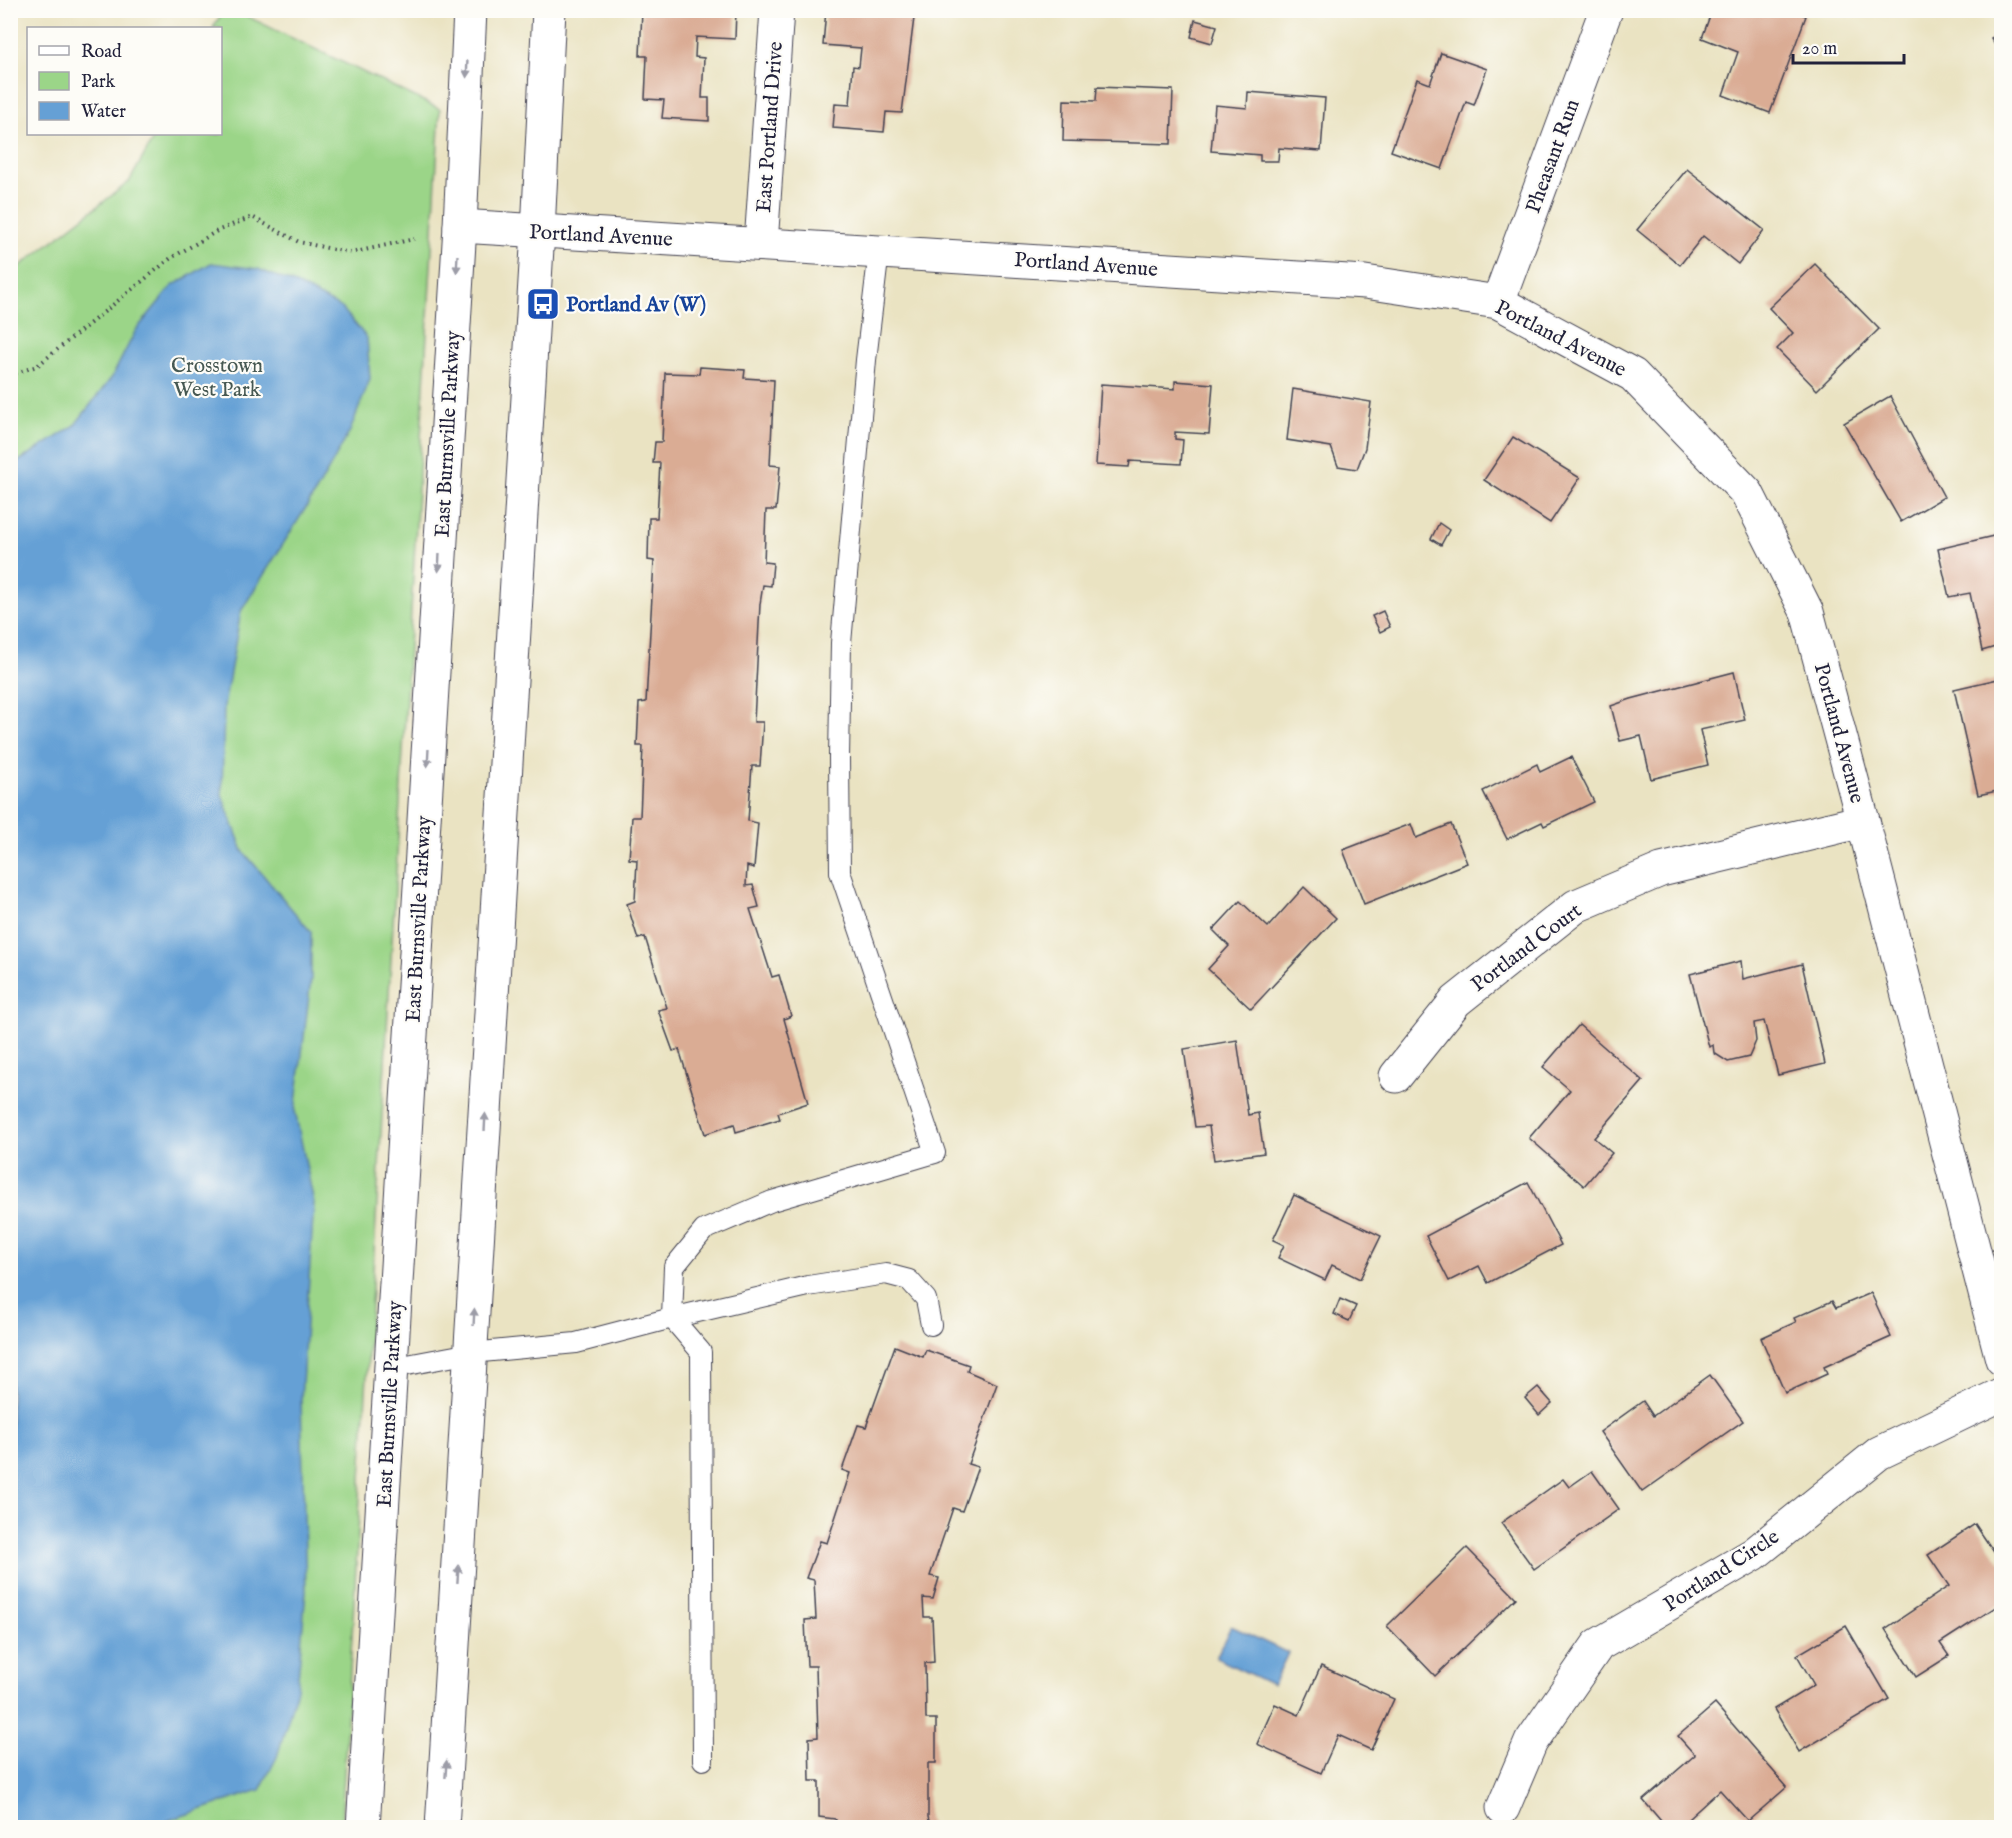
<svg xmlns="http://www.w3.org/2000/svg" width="2012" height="1838" viewBox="0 0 2012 1838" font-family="'IM FELL English',serif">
	<rect width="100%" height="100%" fill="#fdfcf7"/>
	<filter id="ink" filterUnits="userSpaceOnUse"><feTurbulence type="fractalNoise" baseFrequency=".0167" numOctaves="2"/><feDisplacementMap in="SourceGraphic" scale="12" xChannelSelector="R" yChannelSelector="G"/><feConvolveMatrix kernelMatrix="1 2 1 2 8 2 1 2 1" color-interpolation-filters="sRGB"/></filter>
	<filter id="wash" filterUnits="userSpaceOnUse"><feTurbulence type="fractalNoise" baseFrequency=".008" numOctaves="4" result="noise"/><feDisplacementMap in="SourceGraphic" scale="24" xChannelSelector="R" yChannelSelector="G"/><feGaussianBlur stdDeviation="1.35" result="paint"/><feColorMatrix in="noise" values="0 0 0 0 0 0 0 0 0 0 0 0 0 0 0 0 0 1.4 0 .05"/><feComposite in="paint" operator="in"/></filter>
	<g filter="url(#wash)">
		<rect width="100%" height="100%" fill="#eae3c2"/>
		<path fill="#9bd588" stroke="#5e7c62" stroke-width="1.5" d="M223,11H236L440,109L341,1827L11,1828V273L129,182L156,134H220V28H213Z"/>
		<g fill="#65a0d5" stroke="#446188" stroke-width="1.5">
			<path d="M211,263L258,269L298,285L342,308L367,338L370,379L350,431L317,490L241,611L224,706L222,795L243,851L311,932V979L295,1111L314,1203L301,1399L306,1591L297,1689L277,1757L260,1790L170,1820L156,1827H11V466L74,426L112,377L136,330L172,286Z"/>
			<path d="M1231,1626L1288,1653L1273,1685L1216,1658Z"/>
		</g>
		<g id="blocks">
			<g fill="#daac94">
				<path d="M642,10H736L735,39L696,37L695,57L704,58L702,98H709V121L662,118L664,100L645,99L647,56H640Z"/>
				<path d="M826,10H915L902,113L886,112L884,132L833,128L835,104L850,105L853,66L859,67L861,48L823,45Z"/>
				<path d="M1712,10H1791L1806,16L1770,113L1723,95L1738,52L1702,38Z"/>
				<path d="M1195,20L1217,26L1212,43L1191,37Z"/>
				<path d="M2002,32V58L1991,38Z"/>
				<path d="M1441,53L1487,69L1474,105L1466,102L1442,169L1391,151L1417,79L1430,84Z"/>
				<path d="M1097,87L1173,90L1171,144L1063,141L1064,100L1096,101Z"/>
				<path d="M1248,92L1325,98L1321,151L1279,148L1278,161H1260V155L1211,151L1215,105L1247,108Z"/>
				<path d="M1687,169L1764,230L1738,264L1703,236L1680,265L1637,230Z"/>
				<path d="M1815,264L1879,329L1817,390L1777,349L1793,333L1769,308Z"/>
				<path d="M700,367L745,370L744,378L774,380L770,465L780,466L776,510H766L764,562L773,563L771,586L763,585L760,604L754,722H763L760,766H752L748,821L758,823L754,868L747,866L746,886L753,885L759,907L750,909L772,977L779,975L791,1016L784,1019L808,1103L778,1113L780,1119L736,1132L734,1124L705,1134L679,1049L673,1051L658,1010L667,1008L645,937L638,939L627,904L635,901L637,860L629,859L632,817H640L643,746H637L639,703L646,702L654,561L648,560L649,518H657L660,463H653L655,442H662L665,373L699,374Z"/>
				<path d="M1175,381L1213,384L1209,434L1175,432V439L1183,440L1181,464L1130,461L1129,467L1096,465L1101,384L1175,389Z"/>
				<path d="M1293,389L1371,402L1365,448L1357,469L1338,466L1331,447L1287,440Z"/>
				<path d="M1890,396L1944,497L1901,522L1844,423Z"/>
				<path d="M1513,437L1580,478L1550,523L1484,480Z"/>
				<path d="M1439,523L1449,530L1441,545L1431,539Z"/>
				<path d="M2002,534V645L1982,651L1970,593L1949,597L1938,549Z"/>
				<path d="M1383,611L1390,627L1380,632L1372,616Z"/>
				<path d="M1734,672L1745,720L1700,730L1708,765L1651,779L1641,736L1620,741L1611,706L1631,699Z"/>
				<path d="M1998,679L2002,695V790L1978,795L1954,689Z"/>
				<path d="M1571,757L1594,802L1544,826L1542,822L1507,839L1483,791L1537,764L1540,772Z"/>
				<path d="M1411,824L1416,838L1451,824L1467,863L1364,904L1343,850Z"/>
				<path d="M1304,887L1336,918L1251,1009L1208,969L1229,946L1213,930L1240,901L1268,927Z"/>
				<path d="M1741,961L1743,979L1802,964L1825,1064L1778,1075L1764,1021L1754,1023L1756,1041L1749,1057L1728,1062L1714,1053L1713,1045L1709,1047L1690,974Z"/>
				<path d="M1579,1025L1643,1081L1594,1138L1612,1153L1584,1186L1529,1138L1570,1090L1543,1067Z"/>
				<path d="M1237,1040L1248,1115L1258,1113L1264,1153L1214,1160L1209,1126L1195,1127L1184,1049Z"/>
				<path d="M1528,1182L1561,1245L1488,1283L1479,1266L1449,1281L1426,1236Z"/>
				<path d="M1294,1195L1381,1236L1360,1279L1332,1265L1325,1280L1278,1258L1284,1245L1273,1240Z"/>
				<path d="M1871,1293L1891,1337L1824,1367L1827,1374L1785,1393L1761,1338L1796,1322L1794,1318L1832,1301L1836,1308Z"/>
				<path d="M1340,1299L1356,1306L1349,1321L1334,1314Z"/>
				<path d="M895,1346L923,1357L926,1350L969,1365L967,1371L997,1384L968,1464L978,1467L962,1511L953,1508L930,1576L939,1578L933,1599L923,1598L924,1617H932L934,1662L925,1663L926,1719H936V1763H928V1817L931,1828H831L836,1819L819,1817V1781H810L809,1738L818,1737L816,1666H807L805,1620L816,1619L814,1580L806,1578L820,1541L827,1543L850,1473L842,1470L858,1425L866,1427Z"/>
				<path d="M1710,1375L1743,1421L1642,1492L1600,1432L1643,1401L1653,1416Z"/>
				<path d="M1538,1387L1552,1403L1539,1415L1525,1398Z"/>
				<path d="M1592,1471L1619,1509L1534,1569L1501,1523L1563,1479L1569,1487Z"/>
				<path d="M1975,1524L2002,1564V1603L1940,1643L1949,1656L1916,1677L1885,1629L1949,1586L1928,1555Z"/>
				<path d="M1467,1548L1516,1598L1435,1676L1387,1626Z"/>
				<path d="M1846,1626L1889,1699L1799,1752L1774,1709L1814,1685L1797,1655Z"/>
				<path d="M1321,1666L1394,1699L1371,1750L1338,1735L1321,1773L1257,1744L1275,1704L1299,1715Z"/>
				<path d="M1715,1704L1787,1787L1748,1821L1720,1790L1678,1828H1667L1643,1800L1695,1755L1678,1736Z"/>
			</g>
		</g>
	</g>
	<g filter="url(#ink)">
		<use href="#blocks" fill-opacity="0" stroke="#403f4f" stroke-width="1.5"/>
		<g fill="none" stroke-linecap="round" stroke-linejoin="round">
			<g stroke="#403f4f" stroke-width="22">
				<g id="service">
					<path d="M391,1368L471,1353L576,1343L672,1318L674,1267L704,1230L772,1201L935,1153L840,872L839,758L841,643L866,360L879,251"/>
					<path d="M703,1760L701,1352L672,1318L808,1286L886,1274L909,1280L926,1299L931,1325"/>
				</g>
			</g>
			<g stroke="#403f4f" stroke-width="35">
				<g id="minor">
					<path d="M460,226L1365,282L1498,302L1633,375L1747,493L1807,612L1863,821L2002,1359"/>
					<path d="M761,244L777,10"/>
					<path d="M1498,302L1606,10"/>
					<path d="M1396,1076L1456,1001L1576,906L1661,870L1863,821"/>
					<path d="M1503,1808L1531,1742L1598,1645L1754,1554L1879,1453L2002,1394"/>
				</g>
			</g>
			<g stroke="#403f4f" stroke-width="35">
				<g id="tertiary">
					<path d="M363,1828L460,226L470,10"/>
					<path d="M442,1828L538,231L549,10"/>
				</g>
			</g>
			<path stroke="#403f4f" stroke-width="4" stroke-dasharray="1.5 4.5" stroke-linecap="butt" d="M10,375L37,366L171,258L219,230L252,217L299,242L351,253L414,239"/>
			<use href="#service" stroke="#fff" stroke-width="20"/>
			<use href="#minor" stroke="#fff" stroke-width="33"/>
			<use href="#tertiary" stroke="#fff" stroke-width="33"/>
		</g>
		<defs><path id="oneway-solid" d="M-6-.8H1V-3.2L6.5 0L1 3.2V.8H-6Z" transform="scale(1.5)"/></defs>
		<g fill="#9c9ca7">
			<use href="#oneway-solid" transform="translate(467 69) rotate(93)"/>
			<use href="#oneway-solid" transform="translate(457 264) rotate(93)"/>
			<use href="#oneway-solid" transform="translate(439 563) rotate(93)"/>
			<use href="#oneway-solid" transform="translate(428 758) rotate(93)"/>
			<use href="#oneway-solid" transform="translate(485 1122) rotate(-87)"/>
			<use href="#oneway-solid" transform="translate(474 1317) rotate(-87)"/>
			<use href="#oneway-solid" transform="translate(458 1574) rotate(-86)"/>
			<use href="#oneway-solid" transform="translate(446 1769) rotate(-86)"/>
		</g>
	</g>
	<defs>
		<g id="bus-square" transform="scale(1.725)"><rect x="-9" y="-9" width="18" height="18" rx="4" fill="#1a4fb4" stroke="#fdfcf7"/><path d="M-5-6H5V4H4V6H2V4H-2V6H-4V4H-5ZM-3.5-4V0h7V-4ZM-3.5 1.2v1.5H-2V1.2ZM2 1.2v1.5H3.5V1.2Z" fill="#fff"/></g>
	</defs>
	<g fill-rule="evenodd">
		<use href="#bus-square" x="543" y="304"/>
	</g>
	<g text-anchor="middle" stroke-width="4.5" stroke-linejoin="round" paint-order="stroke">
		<g font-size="21" fill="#22223b" stroke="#fdfcf7">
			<text transform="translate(769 127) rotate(-86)" y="7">East Portland Drive</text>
			<text transform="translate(1552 156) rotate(-70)" y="7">Pheasant Run</text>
			<text transform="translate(601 235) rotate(3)" y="7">Portland Avenue</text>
			<text transform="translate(1086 264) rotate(4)" y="7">Portland Avenue</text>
			<text transform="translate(1561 338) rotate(27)" y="7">Portland Avenue</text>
			<text transform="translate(447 434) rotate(-87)" y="7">East Burnsville Parkway</text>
			<text transform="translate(1840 733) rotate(75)" y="7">Portland Avenue</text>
			<text transform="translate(418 919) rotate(-87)" y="7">East Burnsville Parkway</text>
			<text transform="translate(1526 947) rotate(-37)" y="7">Portland Court</text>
			<text transform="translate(389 1404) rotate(-87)" y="7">East Burnsville Parkway</text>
			<text transform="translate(1721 1570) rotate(-33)" y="7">Portland Circle</text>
		</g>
		<g font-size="21" font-weight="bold" fill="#164399" stroke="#fdfcf7" text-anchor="start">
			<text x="566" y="311">Portland Av (W)</text>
		</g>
		<g font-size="21" fill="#465852" stroke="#fdfcf7">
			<text x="217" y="372">Crosstown<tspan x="217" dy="24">West Park</tspan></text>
		</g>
	</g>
	<rect width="2012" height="1838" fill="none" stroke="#fdfcf7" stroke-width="36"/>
	<rect x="27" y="27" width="195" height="108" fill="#fdfcf7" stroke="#a5a5ac" stroke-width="1.5"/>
	<rect x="39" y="46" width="30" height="9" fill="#ffffff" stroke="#a5a5ac" stroke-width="1.5"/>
	<text x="81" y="57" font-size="18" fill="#22223b">Road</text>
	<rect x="39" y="72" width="30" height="18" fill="#9bd588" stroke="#a5a5ac" stroke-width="1.5"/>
	<text x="81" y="87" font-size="18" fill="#22223b">Park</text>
	<rect x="39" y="102" width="30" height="18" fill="#65a0d5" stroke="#a5a5ac" stroke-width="1.5"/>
	<text x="81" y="117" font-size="18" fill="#22223b">Water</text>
	<path d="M1793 54v9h111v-9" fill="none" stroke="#22223b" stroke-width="3"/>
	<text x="1802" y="54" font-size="18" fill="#22223b" stroke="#fdfcf7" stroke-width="4.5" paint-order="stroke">20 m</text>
</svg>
